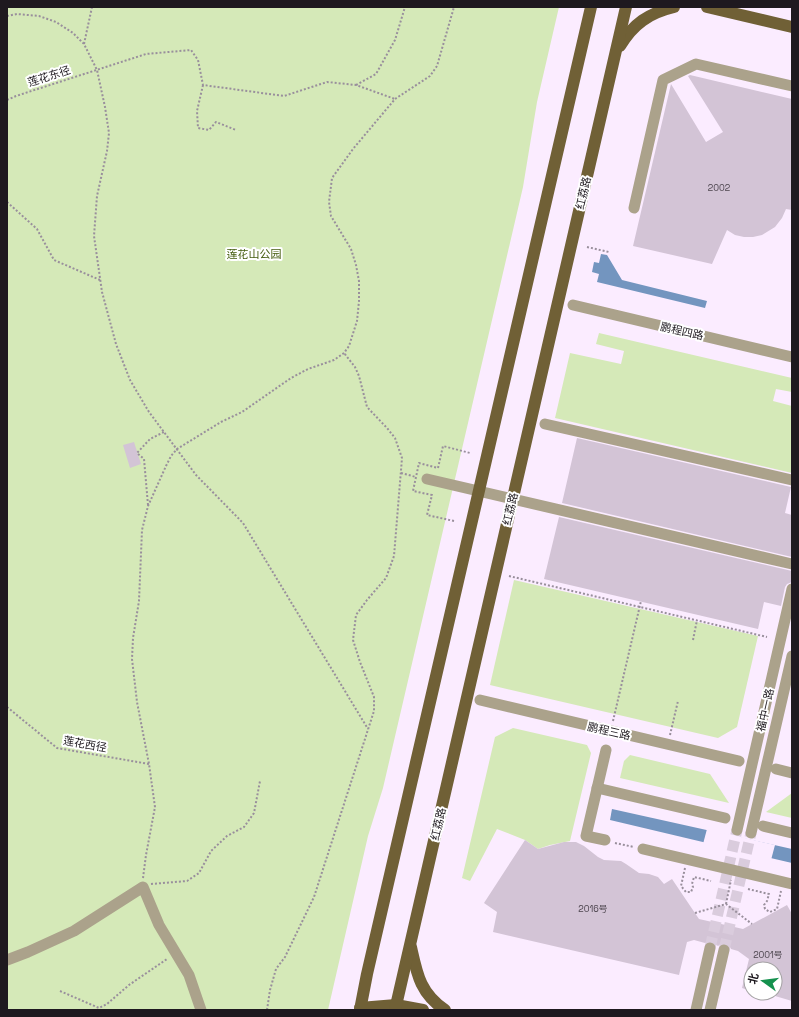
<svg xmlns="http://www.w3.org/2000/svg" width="799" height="1017" viewBox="0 0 799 1017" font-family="'Space Grotesk','Noto Sans SC',sans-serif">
	<rect width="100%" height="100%" fill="#fbecff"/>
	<g fill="#d5e9b8">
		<path d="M7,7H559L537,102L523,187L383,788L368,836L328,1010H7Z"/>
		<path d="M599,333L792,378V392L776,389L773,401L792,406V473L555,418L570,353L621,364L624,351L596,344Z"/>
		<path d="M514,580L758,636L737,727L718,738L490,685Z"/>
		<path d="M513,728L587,745L591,753L570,841L550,845L538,849L525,840L497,829L470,881L462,878L495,737Z"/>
		<path d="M630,755L710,774L729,803L620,778L624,761Z"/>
		<path d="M792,793V818L766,812Z"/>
	</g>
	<g fill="#7395bf">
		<path d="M601,254L607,255L622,280L707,301L705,308L597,282L599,274L592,272L594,262L599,263Z"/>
		<path d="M612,809L792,849V863L610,820Z"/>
	</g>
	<path fill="#fbecff" d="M707,829L775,845L771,860L703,844Z"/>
	<g fill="#d3c4d6">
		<path d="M690,75L792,99V210L786,209L782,218L775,227L762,235L753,237H744L735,235L727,230L712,264L633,246L671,84L706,142L723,132L688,76Z"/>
		<path d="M577,438L791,487L785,513L792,515V557L562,503Z"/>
		<path d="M134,442L141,464L130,468L123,445Z"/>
		<path d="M559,517L792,571V582L787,584L785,587L781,606L764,602L758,629L544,579Z"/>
		<path d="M525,840L538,849L564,842H576L584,846L598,857L604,860L621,861L626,864L639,873L649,874L658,877L664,884L672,879L699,919L730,926L743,929L787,905L792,914V1001L775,996V969H751V991L742,988L749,959L738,951L731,949L729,945L725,943H722L718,946L711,941L705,943L694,940L687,942L679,975L493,932L497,912L484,903Z"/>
	</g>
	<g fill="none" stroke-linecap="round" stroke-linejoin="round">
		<g stroke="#daccdd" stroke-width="11" stroke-dasharray="11 5.5" stroke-linecap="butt">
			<path d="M710,948L737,830"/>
			<path d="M724,950L751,833"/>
		</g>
		<g stroke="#998f9c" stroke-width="2" stroke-dasharray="2 2" stroke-linecap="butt">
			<path d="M7,16L17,14L39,16L56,22L73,33L84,44L97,70L105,107L109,133L107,151L97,196L94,236L102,292L116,344L130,380L149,412L196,475L243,523L368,729"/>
			<path d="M84,44L92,7"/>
			<path d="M203,85L197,111L198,128L209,130L216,122L236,130"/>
			<path d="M356,85L376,74L395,40L405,7"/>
			<path d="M7,100L16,96L146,54L191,50L198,60L203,85L284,96L327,82L356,85L395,99"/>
			<path d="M7,202L37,229L54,260L100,280"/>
			<path d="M587,247L609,252"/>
			<path d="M401,473L416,477"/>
			<path d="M148,505L144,459L137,453L150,439L164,432"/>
			<path d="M454,521L427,515L432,495L413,491L419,463L438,468L443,446L470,453"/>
			<path d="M509,576L767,637"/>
			<path d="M693,640L697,620"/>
			<path d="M7,707L57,748L149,764"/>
			<path d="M613,721L641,601"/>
			<path d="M670,735L678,701"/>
			<path d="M615,843L634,847"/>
			<path d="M685,868L681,886L686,892H691L693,887L692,884L694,877L711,881"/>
			<path d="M143,878L146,855L155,807L149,764L137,702L132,659L133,638L139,601L142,530L148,506L166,466L171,456L177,449L221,422L242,412L291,378L308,369L334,360L344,353L349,346L357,321L359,301V281L356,265L351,249L331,216L329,202L332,178L353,149L395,99L430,76L437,66L454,7"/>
			<path d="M151,884L187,881L199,873L211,851L227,836L244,827L254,813L260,781"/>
			<path d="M748,889L769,894L767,901L764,905L765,909L770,912L777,909L781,891"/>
			<path d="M726,904L731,880"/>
			<path d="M695,913L726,904L752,924"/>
			<path d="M60,991L99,1008L107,1004L129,985L167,959"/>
			<path d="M267,1010L270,990L276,969L285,957L314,897L374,711V697L360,662L353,640L356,615L367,600L386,578L394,556L402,458L395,438L387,428L367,407L359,376L355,367L344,353"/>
		</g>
		<g stroke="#aba28b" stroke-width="11">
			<path d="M634,208L663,80L696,64L792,86"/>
			<path d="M573,305L792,357"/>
			<path d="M545,424L792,480"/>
			<path d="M427,479L792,564"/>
			<path d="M480,700L739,761"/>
			<path d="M776,769L792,773"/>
			<path d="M597,788L725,818"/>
			<path d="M763,826L792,833"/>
			<path d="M737,830L792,589"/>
			<path d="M751,833L792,656"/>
			<path d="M605,840L586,836L606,750"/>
			<path d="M643,849L792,884"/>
			<path d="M7,960L28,952L74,931L143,887L159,925L189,975L201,1010"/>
			<path d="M696,1010L710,948"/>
			<path d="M710,1010L724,950"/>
		</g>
		<g stroke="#706036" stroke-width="12">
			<path d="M707,7L792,27"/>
			<path d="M620,46C633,24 649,13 674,7"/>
			<path d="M411,947C417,974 420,993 445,1010"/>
			<path d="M360,1008L396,1005L423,1010"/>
			<path d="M360,1010L367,974L591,7"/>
			<path d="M395,1010L626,7"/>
		</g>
	</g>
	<g text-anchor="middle" stroke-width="4" stroke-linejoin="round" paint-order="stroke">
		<g font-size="9" fill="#4b444d">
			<text x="719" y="191">2002</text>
			<text x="593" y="912">2016号</text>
			<text x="768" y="958">2001号</text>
		</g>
		<g font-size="11" fill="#1e191f" stroke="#fff">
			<text transform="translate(49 76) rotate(-18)" y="4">莲花东径</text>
			<text transform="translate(583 193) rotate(-77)" y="4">红荔路</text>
			<text transform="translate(682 331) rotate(13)" y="4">鹏程四路</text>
			<text transform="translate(510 509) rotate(-77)" y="4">红荔路</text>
			<text transform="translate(765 710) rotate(-77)" y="4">福中一路</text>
			<text transform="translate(609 731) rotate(13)" y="4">鹏程三路</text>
			<text transform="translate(85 744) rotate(10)" y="4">莲花西径</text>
			<text transform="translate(438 824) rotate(-77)" y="4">红荔路</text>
		</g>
		<g font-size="11" fill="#455d0f" stroke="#fff">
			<text x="254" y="258">莲花山公园</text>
		</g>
	</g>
	<rect width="799" height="1017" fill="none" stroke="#1e191f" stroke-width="16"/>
	<g transform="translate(763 981) rotate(284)"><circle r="19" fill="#ffffff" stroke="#a5a3a5"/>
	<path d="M0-3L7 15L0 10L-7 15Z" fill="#15914e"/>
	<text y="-6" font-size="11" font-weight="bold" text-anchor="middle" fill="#1e191f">北</text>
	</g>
</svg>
